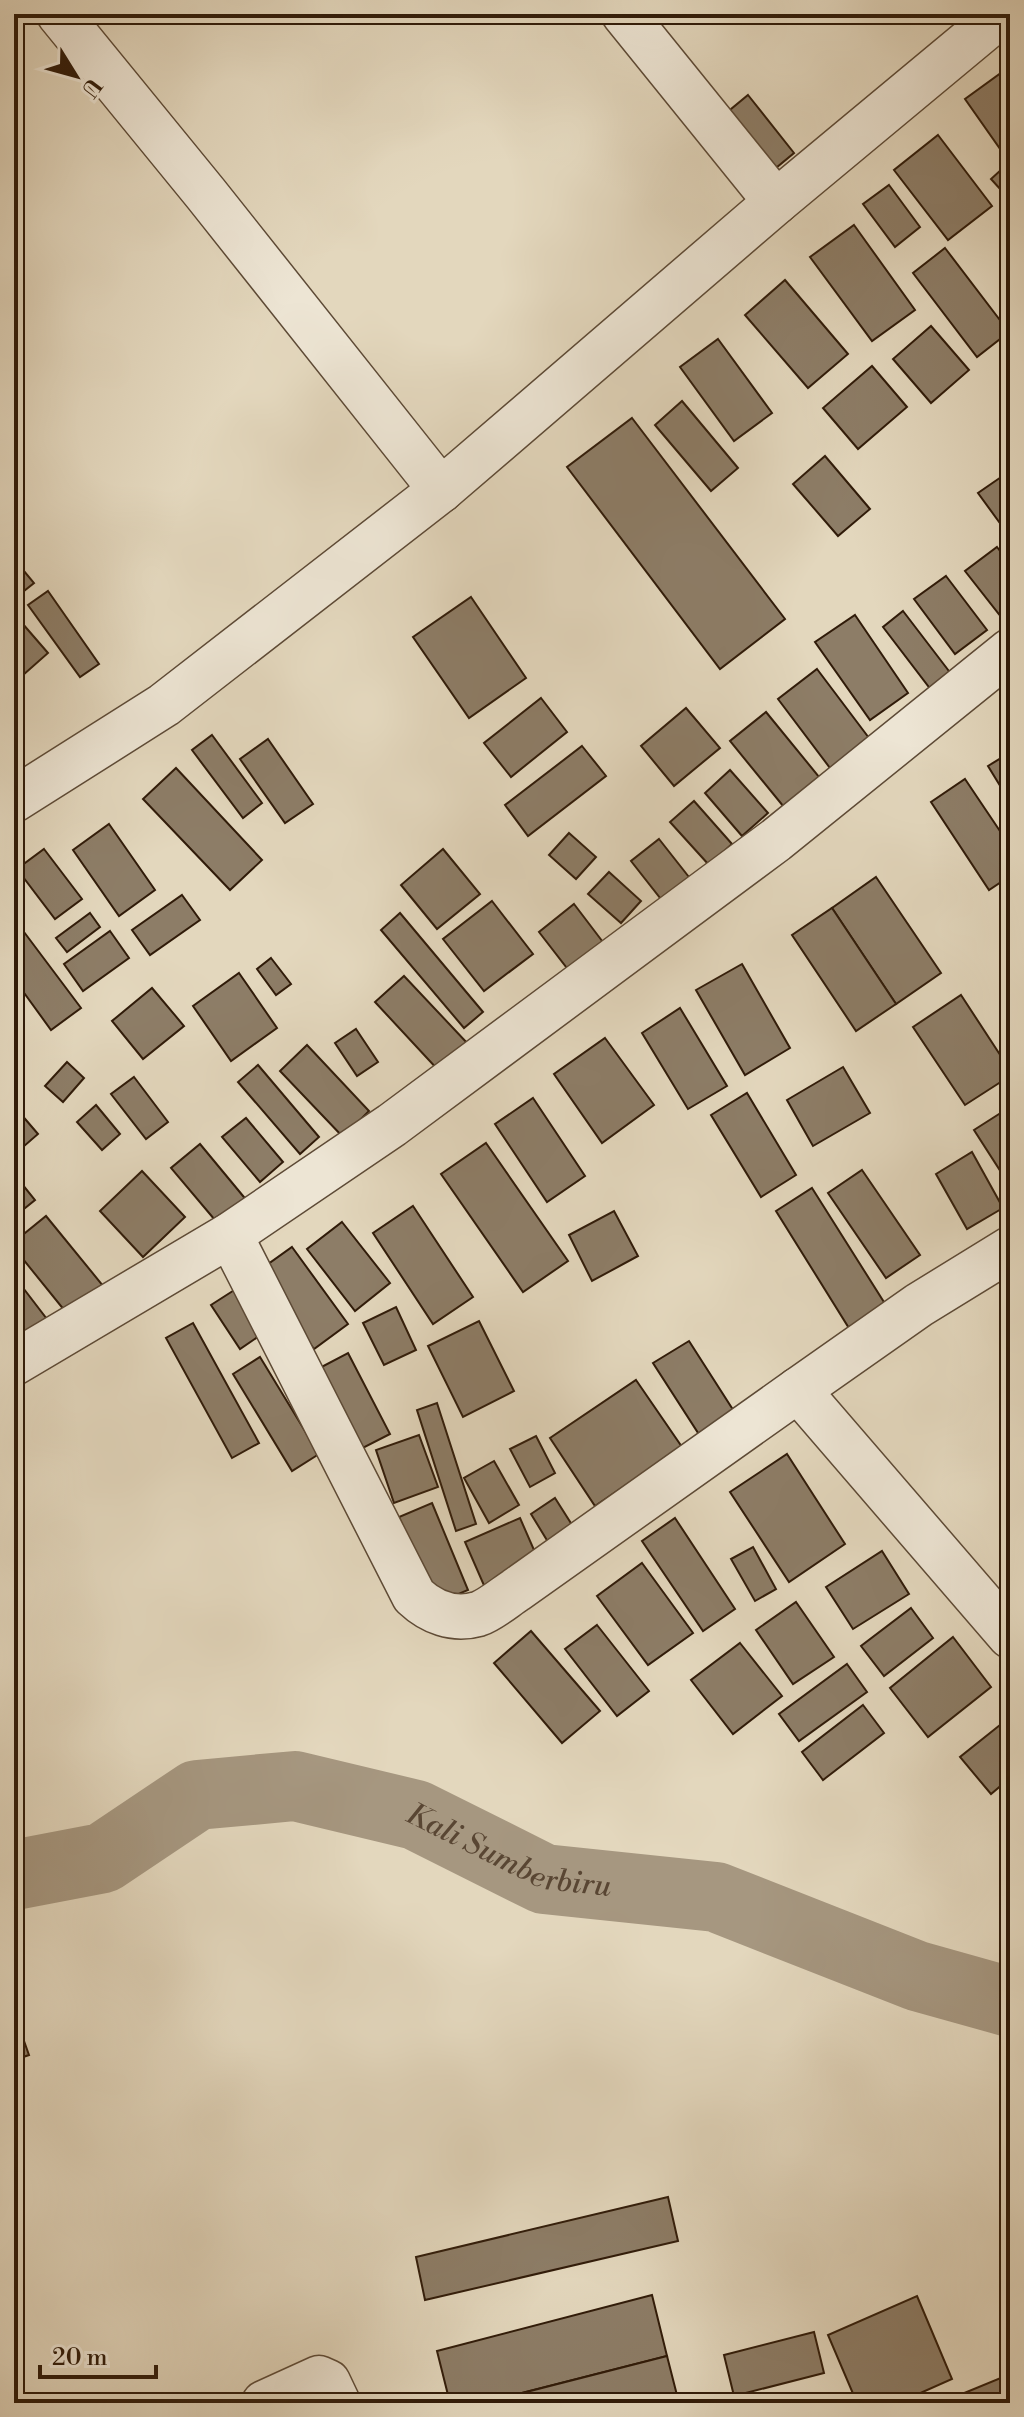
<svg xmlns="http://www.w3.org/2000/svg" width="1024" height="2417" viewBox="0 0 1024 2417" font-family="'Libre Bodoni',serif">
	<rect width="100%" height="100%" fill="#e3d7bd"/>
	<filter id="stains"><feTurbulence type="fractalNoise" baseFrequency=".0025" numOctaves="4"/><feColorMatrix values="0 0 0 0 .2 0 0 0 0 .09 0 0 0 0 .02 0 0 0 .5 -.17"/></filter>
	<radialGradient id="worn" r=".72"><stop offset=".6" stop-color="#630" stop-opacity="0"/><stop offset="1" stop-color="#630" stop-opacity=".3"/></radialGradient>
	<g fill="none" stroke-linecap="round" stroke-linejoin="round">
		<path stroke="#a69780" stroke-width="70" id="s1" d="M14,1875L103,1858L197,1795L295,1786L416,1815L544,1879L716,1897L917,1976L1010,2002"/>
	</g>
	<g fill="#8d7d67" stroke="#301b09" stroke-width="2">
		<path d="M1005,70L1010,78V163L965,99Z"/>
		<path d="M748,95L794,153L765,177L719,119Z"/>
		<path d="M938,135L992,206L948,240L894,170Z"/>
		<path d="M1002,169L1010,179V200L991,179Z"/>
		<path d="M889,185L920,227L895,247L863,204Z"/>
		<path d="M854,225L915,310L872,341L810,257Z"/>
		<path d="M945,248L1009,332L977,357L913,273Z"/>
		<path d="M785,280L848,354L808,388L745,315Z"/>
		<path d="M931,326L969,370L931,403L893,359Z"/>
		<path d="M718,339L772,413L734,441L680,367Z"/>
		<path d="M872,366L907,407L858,449L823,408Z"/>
		<path d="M682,401L738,468L711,491L655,425Z"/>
		<path d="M632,418L785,619L720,669L567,467Z"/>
		<path d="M825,456L870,509L838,536L793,484Z"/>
		<path d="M1004,475L1010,483V537L978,493Z"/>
		<path d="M997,547L1010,564V612L1002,618L965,571Z"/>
		<path d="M14,559L34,583L14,599Z"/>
		<path d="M946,576L987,630L955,654L914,599Z"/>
		<path d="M48,591L99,664L80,677L28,605Z"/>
		<path d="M471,597L526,678L469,718L413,637Z"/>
		<path d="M903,611L955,679L935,695L883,627Z"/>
		<path d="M855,615L908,693L870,720L815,642Z"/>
		<path d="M22,623L48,653L14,683V630Z"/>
		<path d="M817,669L872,742L833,772L778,699Z"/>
		<path d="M541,698L567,732L511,777L484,743Z"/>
		<path d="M686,708L720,748L674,786L641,746Z"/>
		<path d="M766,712L824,783L788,812L730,741Z"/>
		<path d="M212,735L262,803L243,818L192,750Z"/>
		<path d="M268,739L313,804L285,823L240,759Z"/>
		<path d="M582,746L606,776L528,836L505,805Z"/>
		<path d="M1006,755L1010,762V802L988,766Z"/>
		<path d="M176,768L262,860L230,890L143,799Z"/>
		<path d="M730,770L768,813L742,836L705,793Z"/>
		<path d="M965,779L1010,846V876L989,890L931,802Z"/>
		<path d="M694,801L732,844L709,865L670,822Z"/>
		<path d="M109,824L155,890L119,916L73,850Z"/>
		<path d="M569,833L596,857L576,879L549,855Z"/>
		<path d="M659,839L696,886L668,908L631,861Z"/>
		<path d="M44,849L82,899L55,919L17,869Z"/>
		<path d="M443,849L480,894L437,929L401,885Z"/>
		<path d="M609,872L641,901L621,923L588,894Z"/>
		<path d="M876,877L941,973L896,1004L832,908Z"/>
		<path d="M182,895L200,920L150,955L132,930Z"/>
		<path d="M492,901L533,954L484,991L443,939Z"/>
		<path d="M574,904L612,954L577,981L539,932Z"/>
		<path d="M832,908L896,1004L856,1031L792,935Z"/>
		<path d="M90,913L100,927L67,952L56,938Z"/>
		<path d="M400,913L483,1012L464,1028L381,930Z"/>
		<path d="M110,931L129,958L83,991L64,964Z"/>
		<path d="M24,932L81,1008L51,1030L14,979V939Z"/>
		<path d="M271,958L291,984L276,995L257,969Z"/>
		<path d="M742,964L790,1048L745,1075L696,990Z"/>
		<path d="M239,973L277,1028L231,1061L193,1006Z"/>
		<path d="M404,976L469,1045L440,1072L375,1002Z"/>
		<path d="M152,988L184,1026L143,1059L112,1021Z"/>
		<path d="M961,995L1010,1070V1076L965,1105L913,1027Z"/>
		<path d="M680,1008L727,1086L688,1109L642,1033Z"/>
		<path d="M356,1029L378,1062L357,1076L335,1043Z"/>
		<path d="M605,1038L654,1105L602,1143L554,1074Z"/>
		<path d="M307,1045L369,1111L343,1137L280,1071Z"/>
		<path d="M67,1062L84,1078L63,1102L45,1086Z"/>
		<path d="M258,1065L319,1137L300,1154L238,1082Z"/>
		<path d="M843,1067L870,1113L813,1146L787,1100Z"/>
		<path d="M134,1077L168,1122L146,1139L111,1094Z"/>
		<path d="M747,1093L796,1175L761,1197L711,1115Z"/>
		<path d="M533,1098L585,1176L547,1202L495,1124Z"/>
		<path d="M96,1105L120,1134L102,1150L77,1122Z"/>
		<path d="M14,1106L38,1134L15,1154L14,1153Z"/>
		<path d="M1010,1107V1186L974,1130Z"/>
		<path d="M246,1118L283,1162L260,1182L222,1137Z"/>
		<path d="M486,1143L568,1261L523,1292L441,1174Z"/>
		<path d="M200,1144L248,1202L220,1226L171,1168Z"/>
		<path d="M972,1152L1003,1208L967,1229L936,1174Z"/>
		<path d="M862,1170L920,1255L886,1278L828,1193Z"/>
		<path d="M142,1171L185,1217L143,1257L100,1211Z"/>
		<path d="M14,1174L35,1200L14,1217Z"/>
		<path d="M812,1188L894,1318L857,1341L776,1211Z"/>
		<path d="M413,1206L473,1297L433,1324L373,1233Z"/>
		<path d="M614,1211L638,1256L592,1281L569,1235Z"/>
		<path d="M46,1216L104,1287L69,1316L14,1248V1242Z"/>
		<path d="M342,1222L390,1283L355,1311L307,1249Z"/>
		<path d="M292,1247L348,1324L314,1349L257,1272Z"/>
		<path d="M14,1276L56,1331L14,1354Z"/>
		<path d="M239,1287L268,1330L240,1349L211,1305Z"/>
		<path d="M396,1307L416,1350L384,1365L363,1323Z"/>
		<path d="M479,1321L514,1391L463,1417L428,1346Z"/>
		<path d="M193,1323L259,1443L232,1458L166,1338Z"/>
		<path d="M689,1341L737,1416L702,1439L653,1363Z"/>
		<path d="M348,1353L390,1434L353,1453L312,1372Z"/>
		<path d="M260,1357L319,1454L292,1471L233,1374Z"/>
		<path d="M636,1380L682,1447L595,1506L550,1438Z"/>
		<path d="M437,1403L476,1524L456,1531L417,1410Z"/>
		<path d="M419,1435L438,1487L394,1503L376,1450Z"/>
		<path d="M536,1436L555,1473L530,1487L510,1449Z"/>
		<path d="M787,1454L845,1544L789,1582L730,1492Z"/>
		<path d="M494,1461L519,1505L489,1523L464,1478Z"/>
		<path d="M555,1498L581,1539L556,1555L531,1514Z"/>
		<path d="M432,1503L468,1590L435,1604L399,1517Z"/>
		<path d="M520,1518L541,1566L486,1590L465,1542Z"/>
		<path d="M675,1518L735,1609L703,1631L642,1541Z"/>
		<path d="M753,1547L776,1589L755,1601L731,1559Z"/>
		<path d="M882,1551L909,1594L853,1629L826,1587Z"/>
		<path d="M642,1563L693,1633L648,1665L597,1596Z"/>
		<path d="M796,1602L834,1657L793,1684L756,1630Z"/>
		<path d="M911,1608L933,1638L884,1676L861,1646Z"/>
		<path d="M597,1625L649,1691L617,1716L565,1649Z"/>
		<path d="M531,1631L600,1711L562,1743L494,1663Z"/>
		<path d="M953,1637L991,1687L928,1737L890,1688Z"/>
		<path d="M740,1643L782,1696L733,1734L691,1680Z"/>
		<path d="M847,1664L867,1692L799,1741L779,1714Z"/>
		<path d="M863,1705L884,1733L823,1780L802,1752Z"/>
		<path d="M1010,1717V1778L991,1794L960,1757Z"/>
		<path d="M14,2013L29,2055L14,2060Z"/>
		<path d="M668,2197L678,2241L425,2300L416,2257Z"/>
		<path d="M652,2295L667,2356L483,2403H450L437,2351Z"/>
		<path d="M917,2296L952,2379L898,2403H857L828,2335Z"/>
		<path d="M814,2332L824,2373L734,2396L724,2355Z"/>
		<path d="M667,2356L679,2403H483Z"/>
		<path d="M1003,2377L1010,2394V2403H940Z"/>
	</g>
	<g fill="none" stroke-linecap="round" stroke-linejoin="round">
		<g stroke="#5d4a36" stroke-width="47">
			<g id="minor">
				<path d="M59,14L206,194L441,490"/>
				<path d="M624,14L776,202"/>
				<path d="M14,800L164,705L441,490L776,202L1002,14"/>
				<path d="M230,1235L414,1596C431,1612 453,1621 478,1614C490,1610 504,1598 516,1590L798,1390"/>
				<path d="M1010,1249L919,1305L798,1390L1010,1636"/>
				<path d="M14,1363L230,1235L392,1125L776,840L1010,651"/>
				<path d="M264,2403L319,2378L328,2382L338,2403"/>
			</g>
		</g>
		<use href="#minor" stroke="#ede5d4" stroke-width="44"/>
	</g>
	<g text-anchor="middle" stroke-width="7" stroke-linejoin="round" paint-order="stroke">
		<g font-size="30" font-style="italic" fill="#594633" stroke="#ede5d4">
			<text dy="10" stroke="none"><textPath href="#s1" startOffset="528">Kali Sumberbiru</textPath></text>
		</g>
	</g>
	<rect width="1024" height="2417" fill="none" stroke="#e3d7bd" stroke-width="48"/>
	<rect x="16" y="16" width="992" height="2385" fill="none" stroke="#301b09" stroke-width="4"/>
	<rect x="24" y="24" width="976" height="2369" fill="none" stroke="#301b09" stroke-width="2"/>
	<g transform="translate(76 76) rotate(127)" stroke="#ede5d4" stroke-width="6" paint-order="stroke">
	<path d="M0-6L14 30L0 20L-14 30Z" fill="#301b09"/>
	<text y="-12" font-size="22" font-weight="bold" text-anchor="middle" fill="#301b09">U</text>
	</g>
	<path d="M40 2365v12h116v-12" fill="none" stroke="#301b09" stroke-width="4"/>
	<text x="52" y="2365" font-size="24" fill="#301b09" stroke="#ede5d4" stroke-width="6" paint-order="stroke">20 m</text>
	<rect width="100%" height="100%" filter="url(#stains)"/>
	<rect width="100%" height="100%" fill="url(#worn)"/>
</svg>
